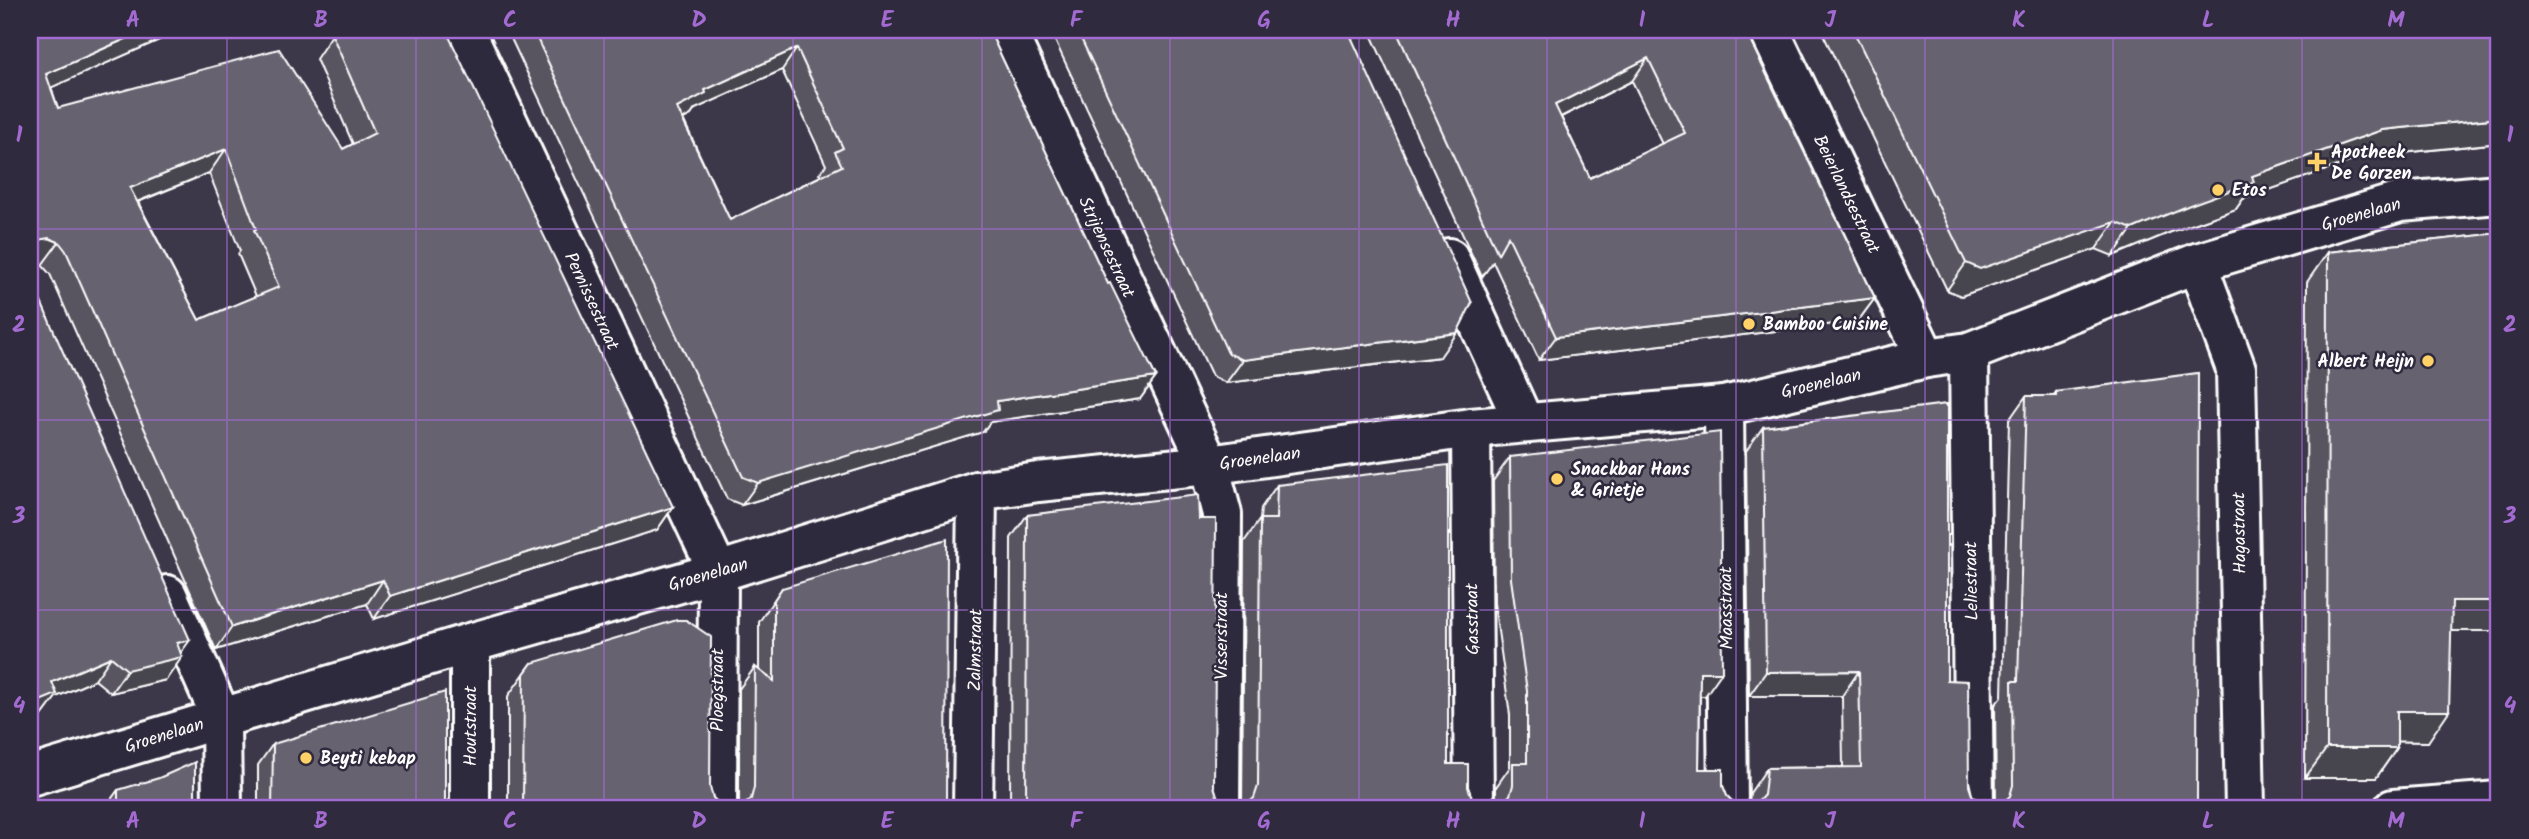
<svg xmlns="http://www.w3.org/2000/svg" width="2529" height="839" viewBox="0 0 2529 839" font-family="Kalam,sans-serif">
	<rect width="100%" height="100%" fill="#3c3749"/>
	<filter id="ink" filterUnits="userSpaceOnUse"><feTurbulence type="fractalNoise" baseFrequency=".0143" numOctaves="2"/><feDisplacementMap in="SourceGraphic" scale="14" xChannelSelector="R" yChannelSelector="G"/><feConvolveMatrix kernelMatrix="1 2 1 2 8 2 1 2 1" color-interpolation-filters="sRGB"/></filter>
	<g filter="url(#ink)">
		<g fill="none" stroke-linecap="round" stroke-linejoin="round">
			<g stroke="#fff" stroke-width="44">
				<g id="street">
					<path d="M465,30L718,572L717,809"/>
					<path d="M1006,30L1209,465L1222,514L1220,809"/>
					<path d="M1769,30L1926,358"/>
					<path d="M1449,258L1524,423"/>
					<path d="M2197,263L2236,369L2245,809"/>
					<path d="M1969,352L1974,809"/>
					<path d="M1724,406L1728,809"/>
					<path d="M1471,428L1474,809"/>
					<path d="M167,595L221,717L222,809"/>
					<path d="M470,643V809"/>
					<path d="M30,776L470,643L718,572L977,491L1038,482L1209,465L1471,428L1724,406L1926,358L1969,352L2197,263L2400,202L2499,194"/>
					<path d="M973,809L977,491"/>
					<path d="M2393,809L2499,801"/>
				</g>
			</g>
			<use href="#street" stroke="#2f2a3d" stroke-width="38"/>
		</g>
		<g fill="#585460" stroke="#fff" stroke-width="2" fill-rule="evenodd">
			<path d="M30,30H182L51,87L58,108L343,149L353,144L316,59L332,35L673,507L657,530L374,619L367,604L216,650L50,274L42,265L33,261L30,262ZM209,173L240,251L238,254L256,296L199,320L138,202Z"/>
			<path d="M507,30H989L1108,284L1156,377L1140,399L990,422L983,432L742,505L727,499ZM782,70L826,165L819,174L821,176L730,220L683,119L691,115L695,109Z"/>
			<path d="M1050,30H1348L1440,357L1226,383L1212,376Z"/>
			<path d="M1369,30H1745L1875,298L1858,321L1539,360L1493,262L1482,277ZM1632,81L1663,144L1590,178L1561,117Z"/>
			<path d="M1821,30H2499V143L2363,157L2243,199L2236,209L2171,232L2113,256L2096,249L1961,296L1947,290Z"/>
			<path d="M2499,233V631H2451L2428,742L2397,741V748L2376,778H2305L2307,282L2328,252Z"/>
			<path d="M30,277L180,653L166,680L111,693L95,680L56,697L41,717L30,722Z"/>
			<path d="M2056,392L2197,809H1496V787L1510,767V715L1494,603L1493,481L1510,457L1705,696H1700L1699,769L1723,786L1727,796L1735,804L1746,807L1749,806L1750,793L1767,768L1843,767L1842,696H1749L1746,451L1763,427L1947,680L1972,795L1980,803L1992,807L1996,805L1995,705L2002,696L2009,420L2026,396H2053Z"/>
			<path d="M1277,485L1448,764L1468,787L1472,798L1479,805L1475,809H1010L1011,538L1027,515L1199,519L1214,786L1217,796L1224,805L1237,808L1242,806L1244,542L1260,519L1261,508Z"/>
			<path d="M782,588L946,809H508V696L532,663L710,787L713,798L722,807L733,809L739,808V689L755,667L759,670V622Z"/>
			<path d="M273,744L445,809H258V765Z"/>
			<path d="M118,790L195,809H104Z"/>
		</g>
		<g fill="#47454e" stroke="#fff" stroke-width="2">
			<path d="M146,30H182L30,97L46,74Z"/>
			<path d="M797,48L782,70L695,109L691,115L662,130L677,108L705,90Z"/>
			<path d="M1648,58L1632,81L1539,128L1555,105Z"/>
			<path d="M2499,118V143L2363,157L2243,199L2236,209L2171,232L2113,256L2132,229L2252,176L2382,130Z"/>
			<path d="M226,149L209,173L114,211L130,188Z"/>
			<path d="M2115,222L2096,249L1961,296L1947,290L1966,263Z"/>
			<path d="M49,238L59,242L42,265L33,261L30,262V246L38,240Z"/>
			<path d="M1875,298L1858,321L1539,360L1556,337Z"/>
			<path d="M1457,333L1440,357L1226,383L1243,360Z"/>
			<path d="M1156,377L1140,399L990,422L983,432L742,505L758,483L997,401Z"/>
			<path d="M673,507L657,530L374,619L390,596Z"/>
			<path d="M383,580L367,604L216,650L232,627Z"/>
			<path d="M2452,601H2499V631H2431Z"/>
			<path d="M190,640L177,658L182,657L166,680L111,693L127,670L177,643Z"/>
			<path d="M111,657L95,680L56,697L41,717L30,722V705L52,682Z"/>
			<path d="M1859,671L1842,696H1749L1766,672Z"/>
			<path d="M1700,672H1722L1705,696H1683Z"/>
			<path d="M2397,711H2449L2428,742L2375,741Z"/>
			<path d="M2327,748H2397L2376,778H2305Z"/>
			<path d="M1502,803H1526L1522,809H1498Z"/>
			<path d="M1447,805H1479L1475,809H1444Z"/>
		</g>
		<g fill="#666270" stroke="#fff" stroke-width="2" fill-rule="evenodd">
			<path d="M30,30H146L46,74L58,108L279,49L343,149L375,133L332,35L354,30H446L673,507L390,596L383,580L232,627L66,251L59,242L49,238L38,240L30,246ZM226,149L256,229L254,230L279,287L199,320L130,188Z"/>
			<path d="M533,30H989L1108,284L1110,283L1156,377L997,401L998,410L758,483L743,477ZM797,48L843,148L835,152L842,166L730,220L677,108L706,93L705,90Z"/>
			<path d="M1077,30H1348L1472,303L1457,333L1243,360L1228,353Z"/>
			<path d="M1396,30H1745L1875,298L1556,337L1508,236L1498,254ZM1648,58L1685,133L1590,178L1555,105Z"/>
			<path d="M1853,30H2499V118L2382,130L2252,176L2254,182L2190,205L2132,229L2115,222L1980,269L1966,263Z"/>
			<path d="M2499,233V601H2452L2449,711H2397V748H2327L2328,252Z"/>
			<path d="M30,277L190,640L177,643L182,657L127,670L111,657L52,682L57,694L30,705Z"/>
			<path d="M2198,373L2197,809H1526V803H1502L1510,795L1513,785V763H1527V691L1511,579L1510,457L1720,432L1722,672H1700L1699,769H1723V786L1727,796L1735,804L1746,807L1757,803L1764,795L1767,768L1861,767L1859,671L1766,672L1763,427L1947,404V680L1968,681L1969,786L1972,795L1980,803L1992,807L2001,804L2010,796L2013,785L2012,681H2018L2026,396H2056V392Z"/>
			<path d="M1448,465V764H1468V787L1472,798L1479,805H1447V809H1026L1027,515L1198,495L1199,519H1216L1214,786L1217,796L1224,805L1237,808L1247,805L1254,798L1258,786L1260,519H1276L1277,485Z"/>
			<path d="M947,539L946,809H523L524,674L532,663L677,620H686L711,637L710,787L713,798L722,807L733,809L742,807L751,799L754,787L755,667L774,681V600L782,588Z"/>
			<path d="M445,692V809H272L273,744Z"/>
			<path d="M195,762V809H118V790L159,778Z"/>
		</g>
	</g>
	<path fill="none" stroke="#a36bd2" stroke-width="2" stroke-opacity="0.55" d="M227,30V809M416,30V809M604,30V809M793,30V809M982,30V809M1170,30V809M1359,30V809M1547,30V809M1736,30V809M1925,30V809M2113,30V809M2302,30V809M30,229H2499M30,420H2499M30,610H2499"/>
	<g fill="#ffd166" stroke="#2f2a3d" stroke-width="2.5">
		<path d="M2313.5 151.5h7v7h7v7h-7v7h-7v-7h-7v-7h7z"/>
		<circle cx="2218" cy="190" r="7"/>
		<circle cx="1749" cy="324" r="7"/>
		<circle cx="2428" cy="361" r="7"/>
		<circle cx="1557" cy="479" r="7"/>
		<circle cx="306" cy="758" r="7"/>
	</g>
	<g text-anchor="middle" stroke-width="5" stroke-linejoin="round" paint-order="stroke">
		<g font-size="18" font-weight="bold" fill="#fff" stroke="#2f2a3d" text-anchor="start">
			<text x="2331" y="158">Apotheek<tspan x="2331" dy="21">De Gorzen</tspan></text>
			<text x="2232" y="196">Etos</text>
			<text x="1763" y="330">Bamboo Cuisine</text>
			<text x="2414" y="367" text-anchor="end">Albert Heijn</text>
			<text x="1571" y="475">Snackbar Hans<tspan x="1571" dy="21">&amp; Grietje</tspan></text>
			<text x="320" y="764">Beyti kebap</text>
		</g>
		<g font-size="18" fill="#fff" stroke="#2f2a3d">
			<text transform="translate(1847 194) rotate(64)" y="6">Beierlandsestraat</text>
			<text transform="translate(2361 214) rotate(-16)" y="6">Groenelaan</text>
			<text transform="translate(1107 247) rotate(65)" y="6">Strijensestraat</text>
			<text transform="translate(592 301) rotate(65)" y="6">Pernissestraat</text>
			<text transform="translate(1821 383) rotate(-13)" y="6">Groenelaan</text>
			<text transform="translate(1260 458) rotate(-8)" y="6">Groenelaan</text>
			<text transform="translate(2239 533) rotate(-91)" y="6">Hagastraat</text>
			<text transform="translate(708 574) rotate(-16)" y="6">Groenelaan</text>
			<text transform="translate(1971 581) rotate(-91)" y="6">Leliestraat</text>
			<text transform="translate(1726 608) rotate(-91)" y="6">Maasstraat</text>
			<text transform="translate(1472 619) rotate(-91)" y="6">Gasstraat</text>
			<text transform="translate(1221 636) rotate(-90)" y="6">Visserstraat</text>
			<text transform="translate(975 650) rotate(-89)" y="6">Zalmstraat</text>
			<text transform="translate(717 690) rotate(-90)" y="6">Ploegstraat</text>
			<text transform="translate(470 726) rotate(-90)" y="6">Houtstraat</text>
			<text transform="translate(164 735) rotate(-17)" y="6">Groenelaan</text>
		</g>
	</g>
	<rect width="2529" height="839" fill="none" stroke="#2f2a3d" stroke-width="77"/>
	<rect x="38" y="38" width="2452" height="762" fill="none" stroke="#a36bd2" stroke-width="2.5"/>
	<g font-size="23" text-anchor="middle" font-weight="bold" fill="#a36bd2">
		<text x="133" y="27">A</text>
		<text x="321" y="27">B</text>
		<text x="510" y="27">C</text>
		<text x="699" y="27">D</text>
		<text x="887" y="27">E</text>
		<text x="1076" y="27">F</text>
		<text x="1264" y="27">G</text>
		<text x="1453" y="27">H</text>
		<text x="1642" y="27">I</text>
		<text x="1830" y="27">J</text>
		<text x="2019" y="27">K</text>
		<text x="2208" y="27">L</text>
		<text x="2396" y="27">M</text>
		<text x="19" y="142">1</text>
		<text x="2510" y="142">1</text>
		<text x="19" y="332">2</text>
		<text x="2510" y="332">2</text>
		<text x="19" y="523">3</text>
		<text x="2510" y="523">3</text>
		<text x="19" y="713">4</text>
		<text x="2510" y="713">4</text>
		<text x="133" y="828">A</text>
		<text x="321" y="828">B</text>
		<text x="510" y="828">C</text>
		<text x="699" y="828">D</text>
		<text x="887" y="828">E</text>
		<text x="1076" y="828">F</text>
		<text x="1264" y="828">G</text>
		<text x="1453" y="828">H</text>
		<text x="1642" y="828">I</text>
		<text x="1830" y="828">J</text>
		<text x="2019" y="828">K</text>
		<text x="2208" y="828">L</text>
		<text x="2396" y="828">M</text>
	</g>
</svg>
